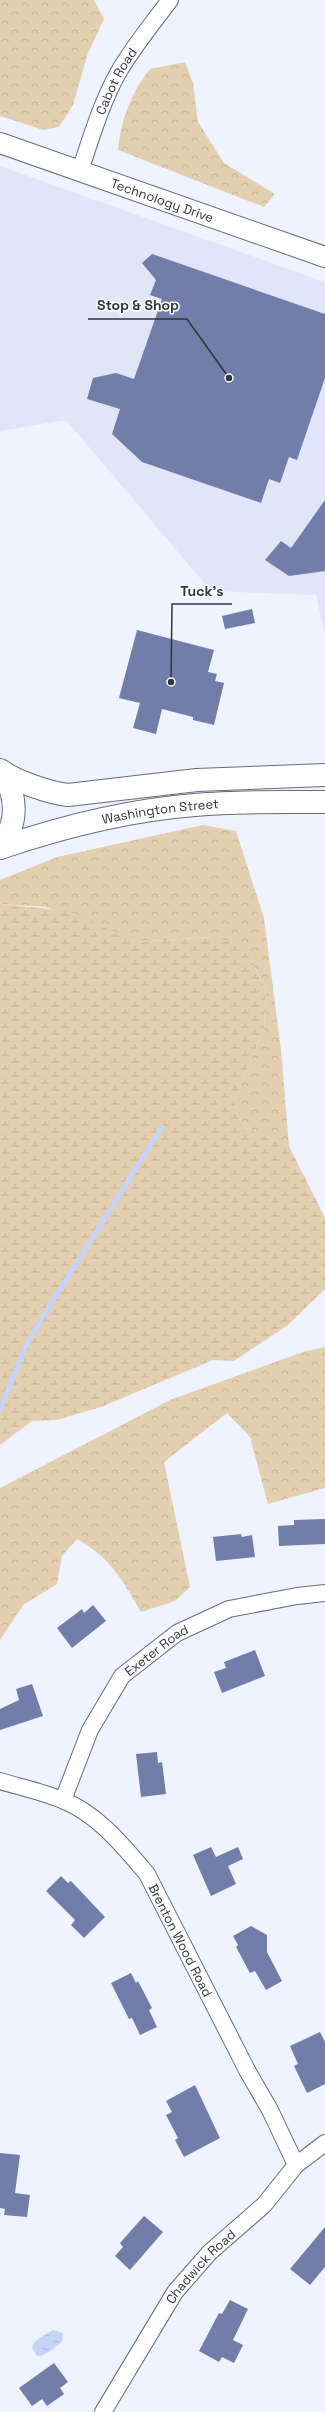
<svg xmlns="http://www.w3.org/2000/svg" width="325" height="2412" viewBox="0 0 325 2412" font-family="'Space Grotesk',sans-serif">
	<defs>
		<pattern id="forest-crowns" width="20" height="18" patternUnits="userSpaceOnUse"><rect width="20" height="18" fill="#e4d0b0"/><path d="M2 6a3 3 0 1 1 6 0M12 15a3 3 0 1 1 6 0" fill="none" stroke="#c4b398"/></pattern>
		<pattern id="wetland-marsh" width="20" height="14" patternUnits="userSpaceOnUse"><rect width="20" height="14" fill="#e4d0b0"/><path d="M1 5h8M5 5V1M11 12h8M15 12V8" fill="none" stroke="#c4b398"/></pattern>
		<pattern id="water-ripples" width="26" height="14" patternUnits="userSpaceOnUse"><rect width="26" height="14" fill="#c7d4fa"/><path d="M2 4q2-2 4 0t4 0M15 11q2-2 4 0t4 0" fill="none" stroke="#abb7d7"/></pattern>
	</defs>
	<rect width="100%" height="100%" fill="#eff3ff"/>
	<path fill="#e0e6f8" d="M0,166L325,282V636L316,595L211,591L66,420L0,431Z"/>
	<g fill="url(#forest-crowns)">
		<path d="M0,0H94L104,19L88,53L73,105L59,127L43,130L0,116Z"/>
		<path d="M185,62L193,83L198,122L224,163L275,194L264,207L118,150C121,119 131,93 150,69Z"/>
		<path d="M203,825L236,831L264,918L281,1050L289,1146L243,1127L234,1102L264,1028L266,991L251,959L208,937L136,942L46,907L0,904V880L57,857Z"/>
		<path d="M325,1347V1488L268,1504L250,1437L227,1413L164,1462L190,1587L175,1601L141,1612C123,1581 110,1557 77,1539L62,1556L57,1584L23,1605L0,1640V1488L170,1400L303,1352Z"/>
	</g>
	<path fill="url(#wetland-marsh)" d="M0,904L69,911L136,942L208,937L237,944L251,959L266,991L264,1028L234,1102L243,1127L289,1146L325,1218V1289L288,1325L234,1361L213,1360L101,1407L57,1420L32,1421L0,1445Z"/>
	<path fill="url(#water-ripples)" d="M53,2330L63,2333L62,2341C57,2347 44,2357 37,2356L32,2348C35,2338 45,2335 53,2330Z"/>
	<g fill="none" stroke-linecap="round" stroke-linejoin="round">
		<path stroke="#c7d4fa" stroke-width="5" d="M0,1410L28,1341L162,1127"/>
	</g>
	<g fill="#707ea9">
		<path d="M152,254L325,314V378L297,460L289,457L280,483L269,479L261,503L142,462L112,434L120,409L87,399L93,378L116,373L134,379L162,299L150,295L156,280L142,263Z"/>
		<path d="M325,500V571L289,576L265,560L281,541L291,548Z"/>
		<path d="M252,609L255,623L225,629L222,616Z"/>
		<path d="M137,630L214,650L208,672L217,674L215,681L224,683L214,725L193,720V717L162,709L156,734L133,728L140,703L119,698Z"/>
		<path d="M325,1519V1544L279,1546L278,1526L294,1525V1520Z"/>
		<path d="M241,1534L242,1537L252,1535L255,1557L216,1561L213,1537Z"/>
		<path d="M93,1605L106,1621L72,1648L57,1628L82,1609L84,1613Z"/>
		<path d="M255,1650L265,1676L222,1693L214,1672L226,1668L224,1662Z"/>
		<path d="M32,1684L43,1716L0,1730V1709L19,1700L16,1689Z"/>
		<path d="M157,1752L158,1763L162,1762L166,1794L141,1797L136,1754Z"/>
		<path d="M211,1847L216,1857L238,1847L243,1859L228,1866L236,1884L211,1896L193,1855Z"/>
		<path d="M61,1876L68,1883L71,1881L105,1917L84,1938L71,1925L75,1920L46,1891Z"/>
		<path d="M251,1926L267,1935V1952L282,1981L266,1990L255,1971L250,1973L236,1947L238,1945L233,1936Z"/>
		<path d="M131,1973L136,1983L138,1981L152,2008L149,2010L157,2027L140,2035L132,2018L129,2019L111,1983Z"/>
		<path d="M320,2032L325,2042V2084L307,2093L294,2066L298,2064L290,2046Z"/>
		<path d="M195,2085L220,2138L184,2157L175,2140L178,2138L166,2115L172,2112L166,2101Z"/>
		<path d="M0,2153L20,2155L15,2193L30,2195L27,2217L4,2215L5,2209L0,2208Z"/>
		<path d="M144,2216L163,2232L130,2270L115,2256L123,2247L120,2243Z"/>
		<path d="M325,2227V2267L310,2285L290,2269Z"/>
		<path d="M230,2300L248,2309L233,2340L243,2345L234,2363L222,2357L219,2362L199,2351L219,2313L222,2314Z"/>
		<path d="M54,2363L68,2382L60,2388L64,2394L47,2406L42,2399L32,2406L19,2388Z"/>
	</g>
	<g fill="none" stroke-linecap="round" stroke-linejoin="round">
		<g stroke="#666b78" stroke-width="18">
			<g id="minor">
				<path id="s1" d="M80,171C91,138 101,104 118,73C133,47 152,24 170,0"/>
				<path id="s2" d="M0,1781C20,1787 43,1792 62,1800C97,1813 124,1847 147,1874L248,2072L270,2110L296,2165"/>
				<path id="s3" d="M63,1800L90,1730L122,1676L177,1633L229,1609L297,1596L325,1593"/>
				<path id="s4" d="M103,2412L175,2292L210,2252L264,2205L296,2165L325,2143"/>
			</g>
		</g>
		<g stroke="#666b78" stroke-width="22">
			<g id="tertiary">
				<path id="s5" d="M0,143L325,257"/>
			</g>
		</g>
		<g stroke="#666b78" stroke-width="24">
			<g id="primary">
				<path d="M0,770C14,781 50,793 68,795L197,780L325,775"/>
				<path id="s6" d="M0,848C62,827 129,810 195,805C238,801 282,802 325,802"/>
				<path d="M0,848C18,823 18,799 3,772"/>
			</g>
		</g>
		<use href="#minor" stroke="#fff" stroke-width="16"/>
		<use href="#tertiary" stroke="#fff" stroke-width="20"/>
		<use href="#primary" stroke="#fff" stroke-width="22"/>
	</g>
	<g text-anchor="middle" stroke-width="3" stroke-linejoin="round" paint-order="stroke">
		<g font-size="13" fill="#32343a" stroke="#fff">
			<text dy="5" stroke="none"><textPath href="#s1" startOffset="97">Cabot Road</textPath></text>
			<text dy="5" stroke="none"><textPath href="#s5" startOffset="172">Technology Drive</textPath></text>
			<text dy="5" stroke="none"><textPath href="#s6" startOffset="165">Washington Street</textPath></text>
			<text dy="5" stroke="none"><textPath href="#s3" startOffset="181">Exeter Road</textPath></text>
			<text dy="5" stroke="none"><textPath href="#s2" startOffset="253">Brenton Wood Road</textPath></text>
			<text dy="5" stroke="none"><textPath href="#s4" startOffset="176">Chadwick Road</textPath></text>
		</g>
	</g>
	<path fill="none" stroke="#32343a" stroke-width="1.5" d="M229 378L187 319H88M171 682L172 604H232"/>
	<g fill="#32343a" stroke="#fff" stroke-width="1.5">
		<circle cx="229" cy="378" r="4"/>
		<circle cx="171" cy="682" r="4"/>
	</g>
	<g font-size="14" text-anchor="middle" font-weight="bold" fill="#32343a" stroke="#fff" stroke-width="3" stroke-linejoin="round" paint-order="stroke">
		<text x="138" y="310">Stop &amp; Shop</text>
		<text x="202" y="596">Tuck's</text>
	</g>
</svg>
